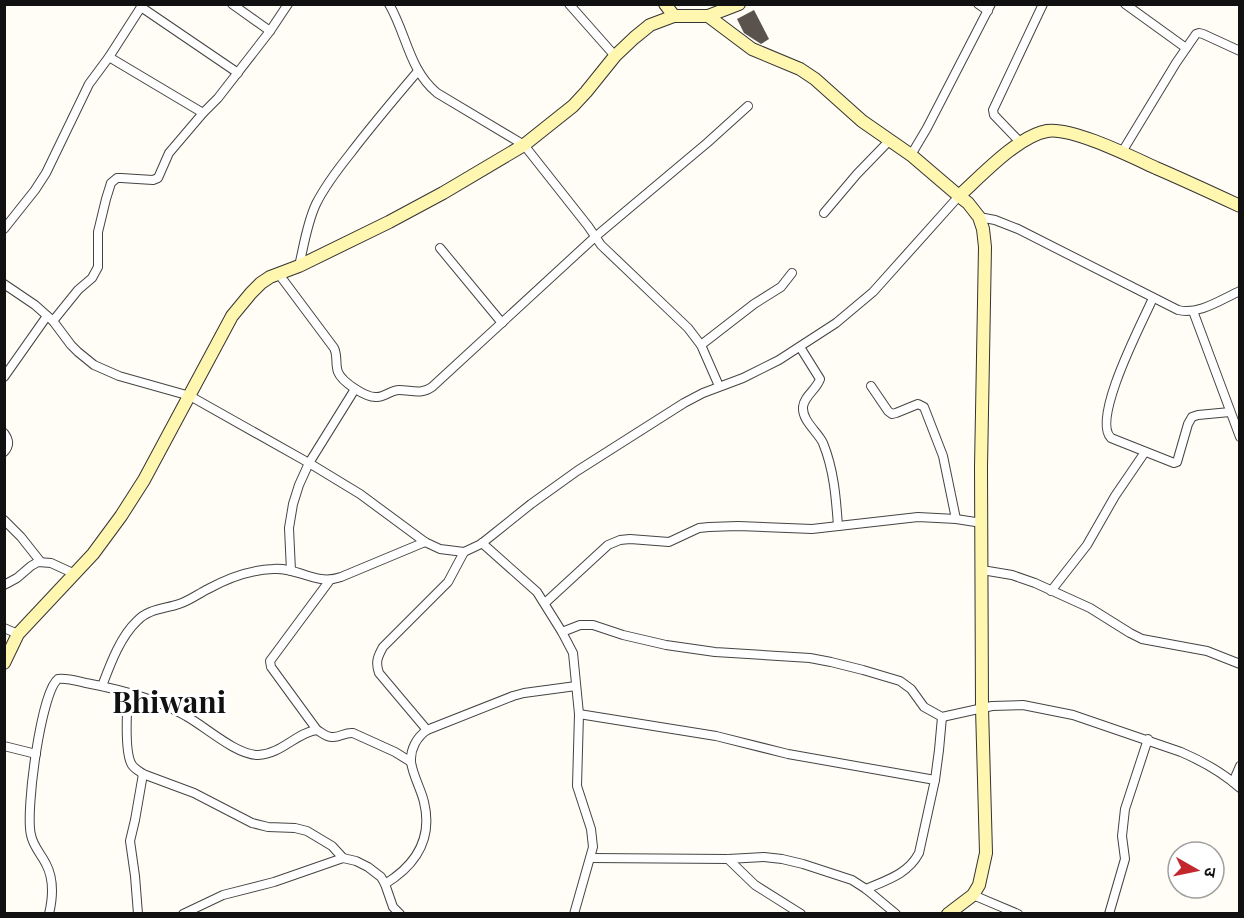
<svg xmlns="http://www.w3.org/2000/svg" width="1244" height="918" viewBox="0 0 1244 918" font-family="'Playfair Display','Noto Sans Devanagari',serif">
	<rect width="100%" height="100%" fill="#fffdf5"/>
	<path fill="#5a524d" d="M754,10L769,39L761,44L744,33L737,19Z"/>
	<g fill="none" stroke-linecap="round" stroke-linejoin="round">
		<g stroke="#444" stroke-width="10">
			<g id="street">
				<path d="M232,4L270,31"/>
				<path d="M389,4C407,35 409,70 437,93L524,145L588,226L601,245L688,328L701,345L719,386"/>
				<path d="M569,4L615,56"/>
				<path d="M978,4L988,11"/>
				<path d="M1125,4L1186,48"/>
				<path d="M141,7L238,73"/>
				<path d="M109,57L203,113"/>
				<path d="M1021,143L994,115L993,110L1043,4"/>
				<path d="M1122,152L1176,63L1196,34L1199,33L1203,34L1240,51"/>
				<path d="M911,155L927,128L991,4"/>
				<path d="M824,213L857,174L889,141"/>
				<path d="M979,217L995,220L1018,229L1178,310C1199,315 1220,300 1240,291"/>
				<path d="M4,229L35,190L46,173L89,84L109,57L143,4"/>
				<path d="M440,248L502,323"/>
				<path d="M299,266C304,245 307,223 316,204C325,186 338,169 350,154C372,125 395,98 418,71"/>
				<path d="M278,273L334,348C338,356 335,364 338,372C342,382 366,398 377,397C385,397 391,390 399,390C411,390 421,395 432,387L595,237L707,143L748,106"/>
				<path d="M4,284L35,305L53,321L71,345L78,352L94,365L119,376L190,396L309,463L360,494L425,542L440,549L464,552"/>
				<path d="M1153,298C1143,321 1091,419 1111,438L1174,463L1177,462L1188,424L1192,417L1198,415L1230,412"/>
				<path d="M1193,311L1240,437"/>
				<path d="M53,321L78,290L92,278L98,267V232L106,199L111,183L117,178H121L153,180L158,178L169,153L203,113L218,98L270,31L288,4"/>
				<path d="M701,345L754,304L781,287L792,273"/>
				<path d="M800,347L820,379C817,389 804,396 803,407C802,421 818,432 823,443C834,470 836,498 838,526"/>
				<path d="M4,377L47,316"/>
				<path d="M871,386L888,411L892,414L896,413L918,404L924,407L943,456L956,519"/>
				<path d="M4,433C9,440 10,445 4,452"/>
				<path d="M4,520L21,537L40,561"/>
				<path d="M482,543L537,592L562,632L573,653L579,714L577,786L591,829L593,847L574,914"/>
				<path d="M982,570L1012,575L1035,583L1090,608L1130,633L1142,639L1207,651L1240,664"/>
				<path d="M291,571L289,528L293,504L299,485L309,463L355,389"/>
				<path d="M4,585L17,578L31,566L38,562L51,563L75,574"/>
				<path d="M1051,591L1087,545L1115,496L1145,452"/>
				<path d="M545,603L608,545L620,540L630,539L669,542L699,528L709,527L738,526L812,529L918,517L956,519L982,523"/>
				<path d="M4,628L18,634"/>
				<path d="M562,632L580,625H593L623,635L666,645L715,652L810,658L831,662L863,670L900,681L911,689L924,707L942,717L992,706L1023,705L1073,715L1181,752C1202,761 1223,773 1240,788"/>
				<path d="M102,686C110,665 120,637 137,621C148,609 164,609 179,604C189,601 198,594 208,589C228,578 249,570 273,569C299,567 315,586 341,577L425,542"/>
				<path d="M128,694C127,709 124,753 132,765C135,769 139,771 143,774L194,793L252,823L268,827L295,828L307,831L332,846L343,858"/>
				<path d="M579,714L716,736L788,754L935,780"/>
				<path d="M317,730L271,667L270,661L330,580"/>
				<path d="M427,730L379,673C375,662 378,656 383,647L448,582L464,552L481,544L531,504L577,471L684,403L703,393L743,378L779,360L836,323L873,292L959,196"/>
				<path d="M4,746L36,754"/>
				<path d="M1233,782L1240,766"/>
				<path d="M591,858L728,859L764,857L782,859L803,864L852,880L866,889L896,914"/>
				<path d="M728,859L755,885L801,914"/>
				<path d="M385,884C416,865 433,839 424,802C421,789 413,776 411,762C410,749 417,737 427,730L513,696L524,693L576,686"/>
				<path d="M866,889C887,880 908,874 919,853L935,780L939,750L942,717"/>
				<path d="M973,895L1018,914"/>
				<path d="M49,914C53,897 54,879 46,864C41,854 33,846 31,835C25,812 41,692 58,679C67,678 77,681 86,683C118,689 157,699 186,716C206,727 236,755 258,755C282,754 297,732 317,730C321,732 326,737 332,737C339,738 345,732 353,733L395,752L411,762"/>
				<path d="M138,914L135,876L130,841L135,820L143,774"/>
				<path d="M183,914L223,895L274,882L343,858L356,861L368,867L381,877L385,884L393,907L400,914"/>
				<path d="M1109,914L1125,859L1122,836L1125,809L1148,739"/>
			</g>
		</g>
		<g stroke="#333" stroke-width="14">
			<g id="secondary">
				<path d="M665,4L674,16"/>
				<path d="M708,16L752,49L800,69L815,79L862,121L911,155L959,196L968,203L979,217L983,229L985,247L981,467L982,708L986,853L979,885L973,895L948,914"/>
				<path d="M959,196C981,176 1018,136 1047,131C1072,127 1132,157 1156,168C1184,180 1212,193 1240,206"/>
				<path d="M4,663L18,634L93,554L121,516L144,480L232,316L251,293L261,283L270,277L299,266L389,222L443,193L524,145L573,106L586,92L615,56L634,38L650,25L674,16H708L739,4"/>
			</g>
		</g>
		<use href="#street" stroke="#fff" stroke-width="8"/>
		<use href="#secondary" stroke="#fff6b0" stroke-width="12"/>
	</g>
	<g text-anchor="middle" stroke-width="6" stroke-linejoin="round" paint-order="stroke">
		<g font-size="30" font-weight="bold" fill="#111" stroke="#fff">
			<text x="169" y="713">Bhiwani</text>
		</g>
	</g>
	<rect width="1244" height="918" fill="none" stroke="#111111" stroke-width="12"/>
	<g transform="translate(1196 870) rotate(99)"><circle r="28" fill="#ffffff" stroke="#a0a0a0" stroke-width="1.5"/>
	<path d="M0-4.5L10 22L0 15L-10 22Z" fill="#c4262e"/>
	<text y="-9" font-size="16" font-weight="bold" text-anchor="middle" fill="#111111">उ</text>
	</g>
</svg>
